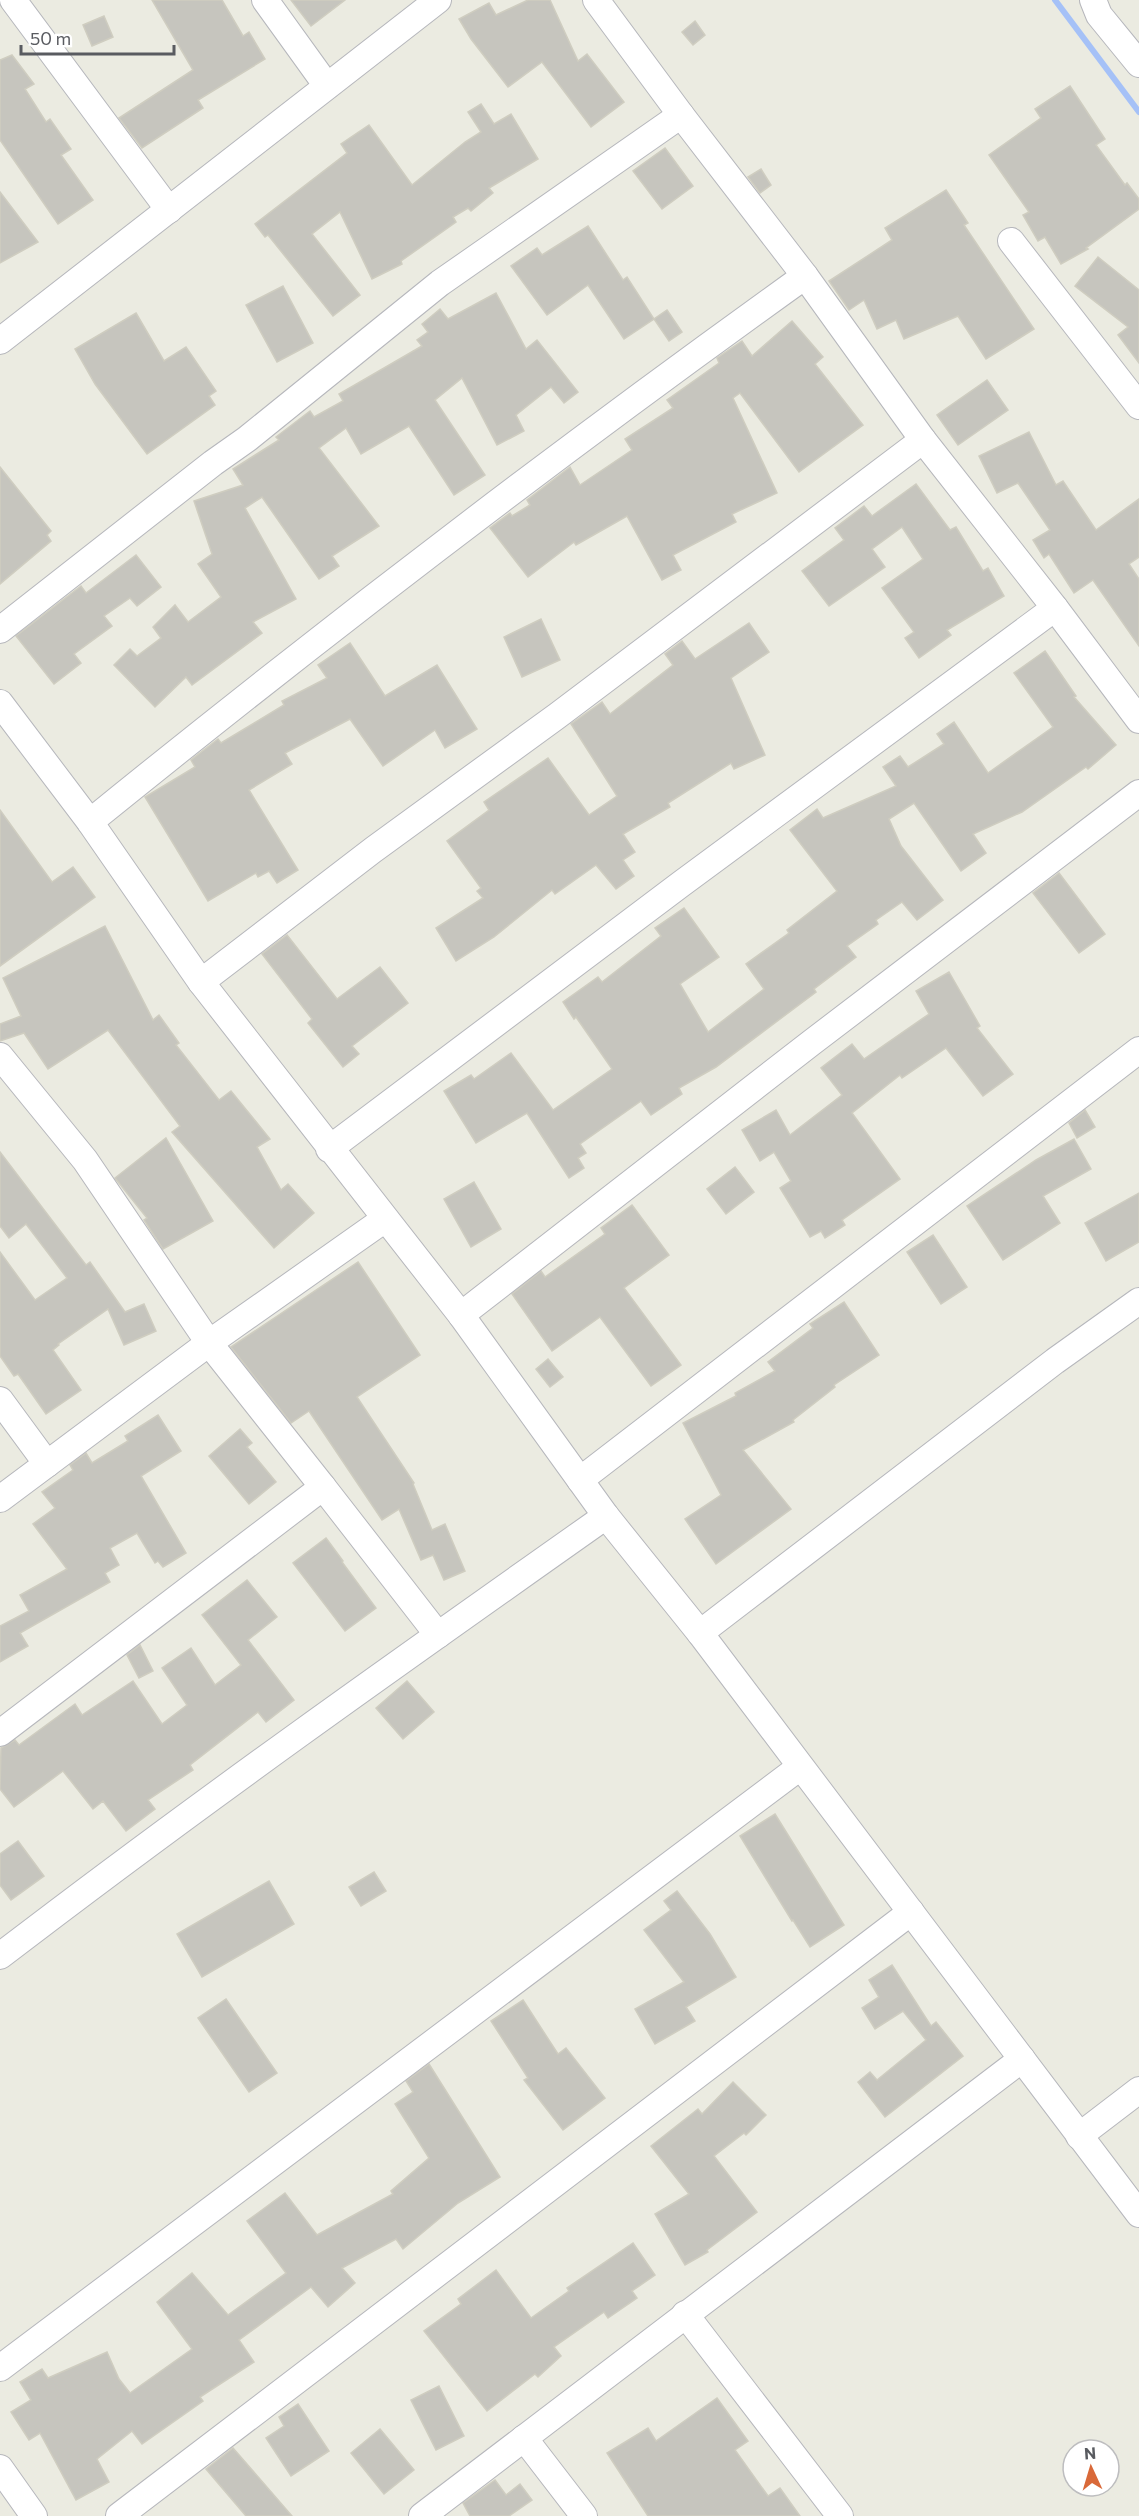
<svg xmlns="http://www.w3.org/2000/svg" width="1139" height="2516" viewBox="0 0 1139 2516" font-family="Commissioner,sans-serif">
	<rect width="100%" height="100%" fill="#ebebe1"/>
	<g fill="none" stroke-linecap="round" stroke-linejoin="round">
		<path stroke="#a5c1f7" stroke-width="6" d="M1055,0L1139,112"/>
	</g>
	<g fill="#c6c5be" stroke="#cfcdc0" stroke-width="1.5">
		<path d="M152,0H222L243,36L249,32L265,59L198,100L203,108L142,148L119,118L193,70Z"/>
		<path d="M291,0H345L311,26Z"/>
		<path d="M528,0H550L578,61L587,54L624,102L591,127L542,62L508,87L471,39L459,19L489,3L496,15Z"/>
		<path d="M104,16L113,37L92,46L83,25Z"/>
		<path d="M695,21L705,35L693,45L682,32Z"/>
		<path d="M12,55L34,84L25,89L46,122L50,119L71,149L61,155L93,200L58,224L0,140V60Z"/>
		<path d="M1070,86L1105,139L1096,145L1125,185L1127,183L1139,199V209L1086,248L1088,249L1061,264L1045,237L1038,241L1023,215L1029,212L989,155L1041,118L1035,109Z"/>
		<path d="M481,104L494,124L511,114L538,159L489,188L493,193L471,211L468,208L453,217L456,222L401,261L402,264L372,279L340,212L312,234L360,295L333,316L268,235L265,237L255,224L347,153L341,144L369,125L412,185L465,142L481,132L468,112Z"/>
		<path d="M665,148L693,186L662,209L633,171Z"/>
		<path d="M761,169L771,185L760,193L748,177Z"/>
		<path d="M946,190L968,223L964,225L1034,329L986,359L958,316L904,339L896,320L877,329L864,300L849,310L829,281L892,240L885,228Z"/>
		<path d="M0,192L38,242L0,263Z"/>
		<path d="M588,226L623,280L627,277L654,319L624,339L588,285L547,315L511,266L537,248L542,255Z"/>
		<path d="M1098,257L1139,290V363L1118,335L1128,327L1075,286Z"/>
		<path d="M283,286L313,343L277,362L246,305Z"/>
		<path d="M496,293L526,349L537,340L578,392L564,403L551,387L516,415L524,431L497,445L462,378L435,400L485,475L454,495L409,426L361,454L346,428L319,448L379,526L332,556L339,566L319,579L262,497L245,508L296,599L253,622L262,633L192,685L186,677L155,707L114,665L130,649L137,656L161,638L153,627L175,605L188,622L221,597L198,564L212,554L194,501L243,485L233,469L279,440L276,437L310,411L314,417L343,401L339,394L422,346L417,340L428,332L422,324L440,309L448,319Z"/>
		<path d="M667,310L682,332L669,341L654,319Z"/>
		<path d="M136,313L164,361L186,347L216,391L209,396L215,405L147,454L95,384L75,349Z"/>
		<path d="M792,321L823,357L815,364L863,425L799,472L740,393L733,398L777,493L732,514L736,522L673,555L681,570L662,580L627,516L576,545L574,542L528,577L490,528L510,513L512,516L530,505L527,500L570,467L580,485L632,450L625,439L673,408L667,400L719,363L717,358L742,341L752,356Z"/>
		<path d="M987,380L1008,410L958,445L937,415Z"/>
		<path d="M1029,432L1056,485L1063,481L1096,530L1139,499V557L1129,564L1139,579V646L1093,580L1074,593L1049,554L1044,558L1033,540L1050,530L1018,483L997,493L979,456Z"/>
		<path d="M0,467L51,531L47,535L51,541L0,584Z"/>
		<path d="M916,484L950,530L956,527L983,571L988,568L1004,596L947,630L951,635L919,658L905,638L914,632L882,588L923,559L902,527L872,549L885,567L829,606L802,571L844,540L835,528L864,506L872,516Z"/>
		<path d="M136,555L161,587L137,606L130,598L104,616L112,626L74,654L81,663L54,684L16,636L81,586L86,593Z"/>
		<path d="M541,619L560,660L522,677L504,637Z"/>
		<path d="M749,623L769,652L731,678L765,755L734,769L731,763L668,803L670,807L623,834L635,852L623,860L634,876L616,889L596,865L555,894L552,890L494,937L456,961L436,928L483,898L477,891L481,888L447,841L489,810L484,802L548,758L589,815L617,796L571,724L602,702L610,714L673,665L665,654L682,641L695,659Z"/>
		<path d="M350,643L385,696L437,665L477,729L445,748L435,730L383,766L350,719L285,753L292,764L249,790L298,870L277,883L269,871L258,877L256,873L208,901L145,797L195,767L191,760L218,739L221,743L284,705L282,701L327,678L318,665Z"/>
		<path d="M1045,651L1076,696L1074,697L1116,745L1088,769L1086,767L1022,812L973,834L986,853L961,871L914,803L889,819L901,846L943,900L917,920L902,902L876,920L878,924L847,946L856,957L814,989L816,992L716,1067L679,1088L682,1094L651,1115L641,1101L580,1144L586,1153L578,1158L584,1168L569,1178L527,1113L476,1143L444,1091L471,1075L474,1079L511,1053L553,1110L612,1069L576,1017L574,1019L563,1002L598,977L602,982L661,936L655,928L684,908L719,957L680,984L708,1032L764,989L746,964L789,933L787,930L837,891L790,830L817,809L823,818L896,786L883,767L900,756L908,767L944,744L937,734L954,722L988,773L1053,727L1014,673Z"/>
		<path d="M0,810L52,882L73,867L95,897L0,966Z"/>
		<path d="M1059,873L1105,934L1079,953L1033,893Z"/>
		<path d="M105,926L153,1020L159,1015L179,1043L176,1045L219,1100L231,1091L270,1139L257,1147L281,1190L288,1184L314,1213L274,1248L172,1132L180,1126L108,1030L48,1069L24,1033L0,1041V1024L21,1016L3,978Z"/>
		<path d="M287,935L337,999L380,967L408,1003L352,1046L359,1054L343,1067L308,1023L312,1019L262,954Z"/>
		<path d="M949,972L980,1026L977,1028L1013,1074L983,1096L946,1048L902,1078L900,1075L852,1113L900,1179L842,1220L845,1225L825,1238L821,1231L810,1237L780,1188L791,1181L774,1152L760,1161L742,1130L776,1110L790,1135L842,1095L821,1068L852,1044L864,1059L929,1014L916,991Z"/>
		<path d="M1085,1110L1095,1127L1077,1138L1069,1123Z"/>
		<path d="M166,1138L213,1221L163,1249L144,1220L147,1218L115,1178Z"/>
		<path d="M1074,1139L1091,1169L1043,1196L1060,1223L1003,1260L967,1206L1036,1160Z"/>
		<path d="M0,1152L86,1265L90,1262L125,1312L144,1304L156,1331L124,1345L108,1309L58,1344L59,1345L53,1350L81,1390L46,1414L18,1374L14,1376L0,1356V1252L35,1300L67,1278L26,1224L9,1238L0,1226Z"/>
		<path d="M735,1167L754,1192L726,1214L707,1189Z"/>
		<path d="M474,1182L501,1229L471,1247L444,1199Z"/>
		<path d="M1139,1193V1242L1106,1261L1085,1223Z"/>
		<path d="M632,1205L669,1255L624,1288L681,1365L651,1386L600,1317L552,1351L512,1294L541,1271L545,1277L605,1234L601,1228Z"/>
		<path d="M933,1235L967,1287L941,1304L907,1252Z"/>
		<path d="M358,1262L420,1355L357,1397L414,1483L413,1484L432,1530L445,1524L465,1571L444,1580L433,1555L421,1560L399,1509L382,1520L309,1411L291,1423L231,1347Z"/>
		<path d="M844,1302L879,1355L834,1385L835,1387L793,1420L794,1422L743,1450L791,1509L716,1564L685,1519L721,1495L683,1423L736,1396L735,1393L775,1371L768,1362L813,1328L810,1324Z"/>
		<path d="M548,1359L563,1377L550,1387L536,1369Z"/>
		<path d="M158,1415L181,1451L141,1476L186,1553L163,1567L158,1561L155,1563L137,1533L110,1548L119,1565L105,1573L110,1582L20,1633L28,1646L0,1662V1626L29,1611L20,1595L67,1569L33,1524L55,1508L42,1492L73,1470L70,1465L86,1453L92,1463L128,1441L125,1436Z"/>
		<path d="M240,1429L252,1443L247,1447L276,1482L249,1504L209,1456Z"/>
		<path d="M326,1538L343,1561L342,1562L376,1608L345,1631L293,1563Z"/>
		<path d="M247,1580L277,1617L248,1640L294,1700L266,1722L258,1712L190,1765L193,1770L148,1800L155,1809L126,1831L103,1801L93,1809L63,1771L14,1807L0,1789L1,1748L15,1740L19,1745L75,1704L82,1715L133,1681L162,1724L187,1705L162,1668L191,1648L215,1685L241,1665L202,1615Z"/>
		<path d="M140,1645L153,1671L139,1678L127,1655Z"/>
		<path d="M407,1681L434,1712L403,1739L376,1708Z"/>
		<path d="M775,1814L844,1925L810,1947L793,1920L792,1921L740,1836Z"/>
		<path d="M18,1841L44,1876L11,1900L0,1885V1854Z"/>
		<path d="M374,1872L386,1891L361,1906L349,1887Z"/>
		<path d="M269,1881L294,1924L202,1977L177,1934Z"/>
		<path d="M677,1891L710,1934L736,1977L686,2007L695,2021L655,2044L635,2009L684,1982L644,1930L671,1910L664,1901Z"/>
		<path d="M892,1965L931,2026L936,2022L963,2056L885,2117L858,2082L870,2072L877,2080L926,2040L903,2011L875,2029L862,2008L879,1997L869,1980Z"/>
		<path d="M226,1999L277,2073L249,2092L198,2018Z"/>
		<path d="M523,2000L558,2054L566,2048L605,2098L563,2130L524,2080L528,2078L491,2021Z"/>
		<path d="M429,2064L500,2177L458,2203L403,2249L396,2239L342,2268L355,2283L328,2307L311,2287L239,2340L254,2362L200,2397L203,2401L142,2444L132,2431L97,2459L109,2482L76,2500L40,2433L29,2440L11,2412L31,2400L20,2382L42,2369L48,2378L107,2352L119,2379L130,2393L192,2349L157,2302L192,2273L228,2315L286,2273L247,2221L285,2193L317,2235L393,2194L391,2191L429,2158L395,2104L413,2092L406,2081Z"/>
		<path d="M733,2082L766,2115L746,2135L744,2133L714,2156L757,2212L707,2250L708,2252L685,2265L655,2214L689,2194L651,2146L698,2109L702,2114Z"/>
		<path d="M633,2243L655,2275L632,2291L637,2298L608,2318L604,2312L554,2347L561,2356L538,2377L535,2374L487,2411L424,2331L461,2304L458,2299L496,2270L531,2318L569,2291L567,2288Z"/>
		<path d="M439,2386L464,2436L436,2450L411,2400Z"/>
		<path d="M717,2398L748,2441L735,2450L768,2496L780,2488L800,2516H648L607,2453L648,2428L656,2441Z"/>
		<path d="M298,2404L329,2451L291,2476L266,2438L284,2426L279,2417Z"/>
		<path d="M380,2429L414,2470L384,2494L351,2453Z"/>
		<path d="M233,2448L292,2516H246L206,2469Z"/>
		<path d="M495,2480L506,2495L520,2484L532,2500L509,2516H470L463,2503Z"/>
	</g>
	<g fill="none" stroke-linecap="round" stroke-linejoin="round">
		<g stroke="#b6b7bc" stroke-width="28">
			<g id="minor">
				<path d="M13,0L169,210"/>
				<path d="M265,0L327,86"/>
				<path d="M596,0L681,115L805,276L923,440L1055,608L1139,720"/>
				<path d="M1093,0L1099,15L1139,64"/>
				<path d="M1011,241L1139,406"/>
				<path d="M0,341L438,0"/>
				<path d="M0,630L213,463L247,439L440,283L681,115"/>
				<path d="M0,703L90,822L201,982L461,1315L606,1516L700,1633L1139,2214"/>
				<path d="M90,822C323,633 561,451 805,276"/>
				<path d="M201,982L373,850L557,716L923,440"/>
				<path d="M0,1056L85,1160L209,1343L323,1487"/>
				<path d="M329,1149L681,884L1055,608"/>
				<path d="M461,1315L811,1043L1139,793"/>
				<path d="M0,1400L47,1464"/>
				<path d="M580,1480L1139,1050"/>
				<path d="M0,1499L209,1343L385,1219"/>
				<path d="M700,1633L1055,1361L1139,1301"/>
				<path d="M0,1733L323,1487L438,1635"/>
				<path d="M0,1956C198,1804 402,1660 606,1516"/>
				<path d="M1079,2136L1139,2090"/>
				<path d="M685,2314L840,2516"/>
				<path d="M0,2368L800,1767"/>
				<path d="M524,2438L584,2516"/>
				<path d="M0,2468L34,2516"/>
				<path d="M119,2516L911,1912"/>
				<path d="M422,2516L1022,2059"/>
			</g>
		</g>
		<use href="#minor" stroke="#fff" stroke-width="26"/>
	</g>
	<g transform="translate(1091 2468) rotate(356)"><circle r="28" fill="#ffffff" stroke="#bdbdbf" stroke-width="1.5"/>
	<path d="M0-4.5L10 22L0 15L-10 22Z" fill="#d96939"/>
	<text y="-9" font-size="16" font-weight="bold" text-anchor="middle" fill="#595b60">N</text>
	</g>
	<path d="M21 45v9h153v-9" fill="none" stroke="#595b60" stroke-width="3"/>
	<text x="30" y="45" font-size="18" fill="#595b60" stroke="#ffffff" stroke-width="4.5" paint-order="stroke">50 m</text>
</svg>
